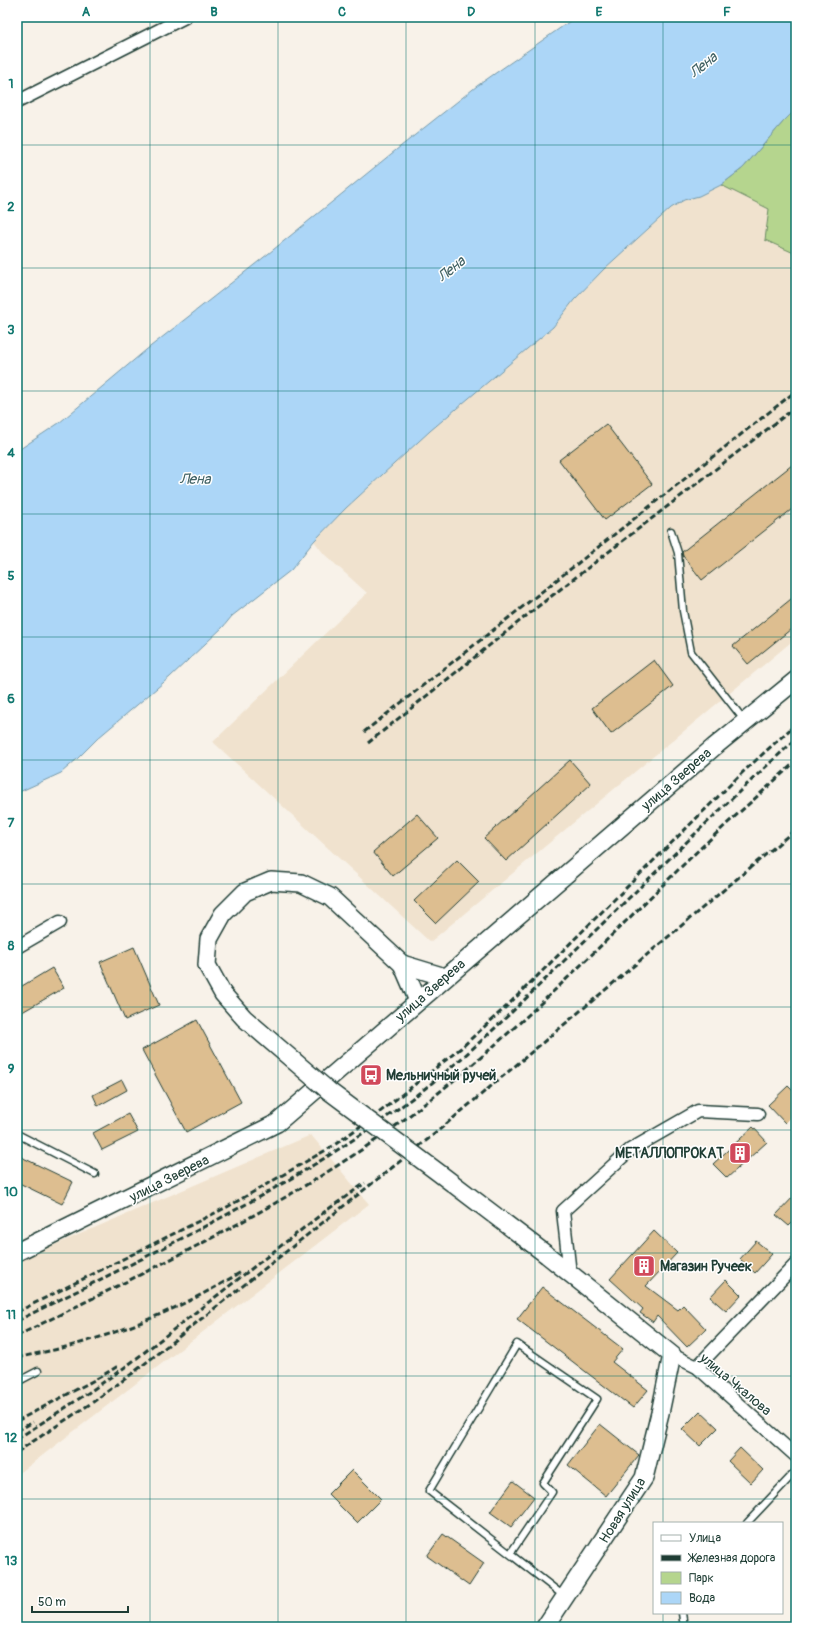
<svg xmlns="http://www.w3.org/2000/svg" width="813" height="1644" viewBox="0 0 813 1644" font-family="Pangolin,sans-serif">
	<rect width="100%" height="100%" fill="#f8f2e9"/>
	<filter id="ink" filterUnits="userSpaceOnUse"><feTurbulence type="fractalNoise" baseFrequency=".025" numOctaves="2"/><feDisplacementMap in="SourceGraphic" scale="8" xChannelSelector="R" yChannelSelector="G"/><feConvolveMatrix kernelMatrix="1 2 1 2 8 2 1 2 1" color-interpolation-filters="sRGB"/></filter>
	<g filter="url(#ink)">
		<g fill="#f0e2ce">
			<path d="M721,185L769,209L765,240L796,254V638L430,942L213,742L367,593L324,554L314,541L346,508L430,431L553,327L574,300L604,269L671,208L684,200L699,196Z"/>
			<path d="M311,1135L369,1204L17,1475V1261Z"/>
		</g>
		<path fill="#b5d58e" stroke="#6a8961" d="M796,109V254L765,240L769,209L721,185L743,168L783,122Z"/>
		<path fill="#acd6f7" stroke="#7499a9" d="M576,17H796V109L783,122L743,168L721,185L699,196L684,200L671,208L604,269L574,300L553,327L430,431L346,508L314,541L291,570L232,616L223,627L170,677L98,738L77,759L61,773L17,793V451L59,423L146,350L268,254L391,154L477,86Z"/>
		<g fill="#ddbe90" stroke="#1f3d34">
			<path d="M606,424L652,484L605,520L559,460Z"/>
			<path d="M792,465L796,471V506L702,580L683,556L682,552Z"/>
			<path d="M796,595V625L748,664L733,646Z"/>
			<path d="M654,660L673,686L611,734L592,708Z"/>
			<path d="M570,760L591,784L506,861L484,838Z"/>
			<path d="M417,814L438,838L393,876L373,852Z"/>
			<path d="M457,860L479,882L436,923L414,901Z"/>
			<path d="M134,947L159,1005L125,1020L100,962Z"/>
			<path d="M52,968L64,988L17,1015V989Z"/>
			<path d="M197,1020L241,1102L186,1132L142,1050Z"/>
			<path d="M122,1080L127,1090L98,1106L93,1095Z"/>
			<path d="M788,1086L796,1094V1112L785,1123L768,1105Z"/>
			<path d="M128,1114L138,1132L102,1150L93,1133Z"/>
			<path d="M753,1127L767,1142L727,1178L713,1164Z"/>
			<path d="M17,1155L73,1182L62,1204L17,1182Z"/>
			<path d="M796,1194V1219L789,1226L776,1215Z"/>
			<path d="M654,1231L677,1253L646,1286L678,1310L683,1305L706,1329L687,1347L657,1316L653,1322L640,1313L643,1309L610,1279Z"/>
			<path d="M756,1241L772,1254L755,1273L740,1259Z"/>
			<path d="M726,1280L741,1295L726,1311L710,1297Z"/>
			<path d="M542,1287L623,1349L612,1362L648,1390L633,1408L517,1319Z"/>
			<path d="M700,1411L718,1428L700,1446L682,1429Z"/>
			<path d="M600,1424L639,1455L606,1496L568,1465Z"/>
			<path d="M740,1448L763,1470L751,1483L728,1461Z"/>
			<path d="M352,1470L381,1499L357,1523L328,1494Z"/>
			<path d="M513,1481L534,1497L511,1527L490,1512Z"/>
			<path d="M443,1534L484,1563L469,1586L427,1556Z"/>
		</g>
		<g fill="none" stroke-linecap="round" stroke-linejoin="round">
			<g stroke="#1f3d34" stroke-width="9">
				<g id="lane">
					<path d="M671,531L678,553L683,611L691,652L744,720"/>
					<path d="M17,1134L95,1174"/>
					<path d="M17,1382L38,1371"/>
					<path d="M747,1523L796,1471"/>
					<path d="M510,1554L552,1492L543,1483L597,1399L517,1344L429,1491L564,1596"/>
					<path d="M682,1613L684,1627"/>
				</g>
			</g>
			<g stroke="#1f3d34" stroke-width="15">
				<g id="street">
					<path d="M17,102L185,17"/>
					<path d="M17,947L60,922"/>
					<path d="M570,1274L563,1211L630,1150L698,1111L758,1114"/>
					<path d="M672,1355L697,1367L796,1456"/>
					<path d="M697,1367L796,1264"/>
				</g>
			</g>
			<g stroke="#1f3d34" stroke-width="20">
				<g id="secondary">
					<path d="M402,964L445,977"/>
					<path d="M294,1061L244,1018L223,994L207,965L209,939L223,914L245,892L271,881L301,883L330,897L402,964L418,1001"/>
					<path d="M17,1252L277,1123L714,747L796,680"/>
					<path d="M545,1627L644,1478L660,1413L672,1355L547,1255"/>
				</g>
			</g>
			<use href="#lane" stroke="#fff" stroke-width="6"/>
			<use href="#street" stroke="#fff" stroke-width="12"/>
			<use href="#secondary" stroke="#fff" stroke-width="17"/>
			<g stroke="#1f3d34" stroke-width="3" stroke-dasharray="6 3" stroke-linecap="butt">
				<path d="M364,732L796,391"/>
				<path d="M368,743L536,608L796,407"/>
				<path d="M17,1312L229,1206L333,1146L376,1115L461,1048L508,1005L744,771L796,724"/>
				<path d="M17,1321C156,1251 299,1186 423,1090C475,1050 521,1003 568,957C644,884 718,810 796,739"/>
				<path d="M17,1336C144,1272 274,1213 390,1130C493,1055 583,963 674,874C713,835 755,799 796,761"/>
				<path d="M17,1358C32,1354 47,1352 62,1348C125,1332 186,1306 241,1272"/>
				<path d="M17,1421L100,1377L118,1366"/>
				<path d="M17,1431L33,1422"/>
				<path d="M17,1439L88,1393L128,1365L323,1213L365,1183"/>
				<path d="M17,1452L93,1402L133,1373L432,1136L796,829"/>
			</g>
			<g stroke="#1f3d34" stroke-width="20" stroke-linecap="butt">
				<path id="secondary-bridge" d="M294,1061L329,1091L439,1173L547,1255"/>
			</g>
			<use href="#secondary-bridge" stroke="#fff" stroke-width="17"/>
		</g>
	</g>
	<path fill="none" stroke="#0f766e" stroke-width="1" stroke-opacity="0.55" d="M150,17V1627M278,17V1627M406,17V1627M535,17V1627M663,17V1523M17,145H796M17,268H796M17,391H796M17,514H796M17,637H796M17,760H796M17,884H796M17,1007H796M17,1130H796M17,1253H796M17,1376H796M17,1499H796M663,1613V1627"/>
	<defs>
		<g id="bus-square" transform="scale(1.15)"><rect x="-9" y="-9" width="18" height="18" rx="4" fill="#d1495b" stroke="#fff"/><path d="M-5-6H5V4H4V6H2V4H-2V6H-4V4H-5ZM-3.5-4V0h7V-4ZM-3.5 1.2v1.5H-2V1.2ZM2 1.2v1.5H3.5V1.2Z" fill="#fff"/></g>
		<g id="building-square" transform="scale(1.15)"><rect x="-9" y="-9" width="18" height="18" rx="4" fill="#d1495b" stroke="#fff"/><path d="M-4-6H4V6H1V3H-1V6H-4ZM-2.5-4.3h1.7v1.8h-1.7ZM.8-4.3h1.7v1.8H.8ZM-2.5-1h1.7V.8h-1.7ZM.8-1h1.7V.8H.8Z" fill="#fff"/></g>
	</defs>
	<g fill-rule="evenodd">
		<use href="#bus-square" x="371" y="1075"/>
		<use href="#building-square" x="740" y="1153"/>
		<use href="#building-square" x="644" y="1266"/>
	</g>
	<g text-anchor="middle" stroke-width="3" stroke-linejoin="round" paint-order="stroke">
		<g font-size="14" fill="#1f3d34" stroke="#fff">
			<text transform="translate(676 779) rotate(-41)" y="5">улица Зверева</text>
			<text transform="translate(430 990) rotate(-41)" y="5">улица Зверева</text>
			<text transform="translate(169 1178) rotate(-27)" y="5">улица Зверева</text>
			<text transform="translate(736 1384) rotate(40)" y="5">улица Чкалова</text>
			<text transform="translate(622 1510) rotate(-58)" y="5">Новая улица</text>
		</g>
		<g font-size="14" font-weight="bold" fill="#1f3d34" stroke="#fff" text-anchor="start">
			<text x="386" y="1080">Мельничный ручей</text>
			<text x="724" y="1158" text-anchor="end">МЕТАЛЛОПРОКАТ</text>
			<text x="660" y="1271">Магазин Ручеек</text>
		</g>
		<g font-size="15" font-style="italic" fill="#426365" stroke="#fff">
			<text transform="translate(703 65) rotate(-39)" y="5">Лена</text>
			<text transform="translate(451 269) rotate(-39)" y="5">Лена</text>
			<text x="195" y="484">Лена</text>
		</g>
	</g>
	<rect width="813" height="1644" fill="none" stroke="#fff" stroke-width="44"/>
	<rect x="653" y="1522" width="130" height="92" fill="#ffffff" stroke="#a5b1ae"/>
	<rect x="661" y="1535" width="20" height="6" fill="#ffffff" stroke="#a5b1ae"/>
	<text x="689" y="1542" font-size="12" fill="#1f3d34">Улица</text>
	<rect x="661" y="1555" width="20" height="6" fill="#1f3d34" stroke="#a5b1ae"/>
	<text x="689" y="1562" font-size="12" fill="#1f3d34">Железная дорога</text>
	<rect x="661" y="1572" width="20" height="12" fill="#b5d58e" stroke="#a5b1ae"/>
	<text x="689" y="1582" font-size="12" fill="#1f3d34">Парк</text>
	<rect x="661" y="1592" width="20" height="12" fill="#acd6f7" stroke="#a5b1ae"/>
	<text x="689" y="1602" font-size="12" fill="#1f3d34">Вода</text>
	<path d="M32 1606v6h96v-6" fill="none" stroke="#1f3d34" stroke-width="2"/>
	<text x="38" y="1606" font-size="12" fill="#1f3d34" stroke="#ffffff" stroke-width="3" paint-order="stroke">50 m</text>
	<rect x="22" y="22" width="769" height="1600" fill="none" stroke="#0f766e" stroke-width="1.5"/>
	<g font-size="13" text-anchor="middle" font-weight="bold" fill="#0f766e">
		<text x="86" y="16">A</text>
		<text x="214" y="16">B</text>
		<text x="342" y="16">C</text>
		<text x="471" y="16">D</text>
		<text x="599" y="16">E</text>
		<text x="727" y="16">F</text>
		<text x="11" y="88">1</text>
		<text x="11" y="211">2</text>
		<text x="11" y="334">3</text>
		<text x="11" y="457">4</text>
		<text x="11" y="580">5</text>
		<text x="11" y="703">6</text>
		<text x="11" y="827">7</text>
		<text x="11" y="950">8</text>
		<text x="11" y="1073">9</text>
		<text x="11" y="1196">10</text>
		<text x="11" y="1319">11</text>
		<text x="11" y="1442">12</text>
		<text x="11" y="1565">13</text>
	</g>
</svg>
